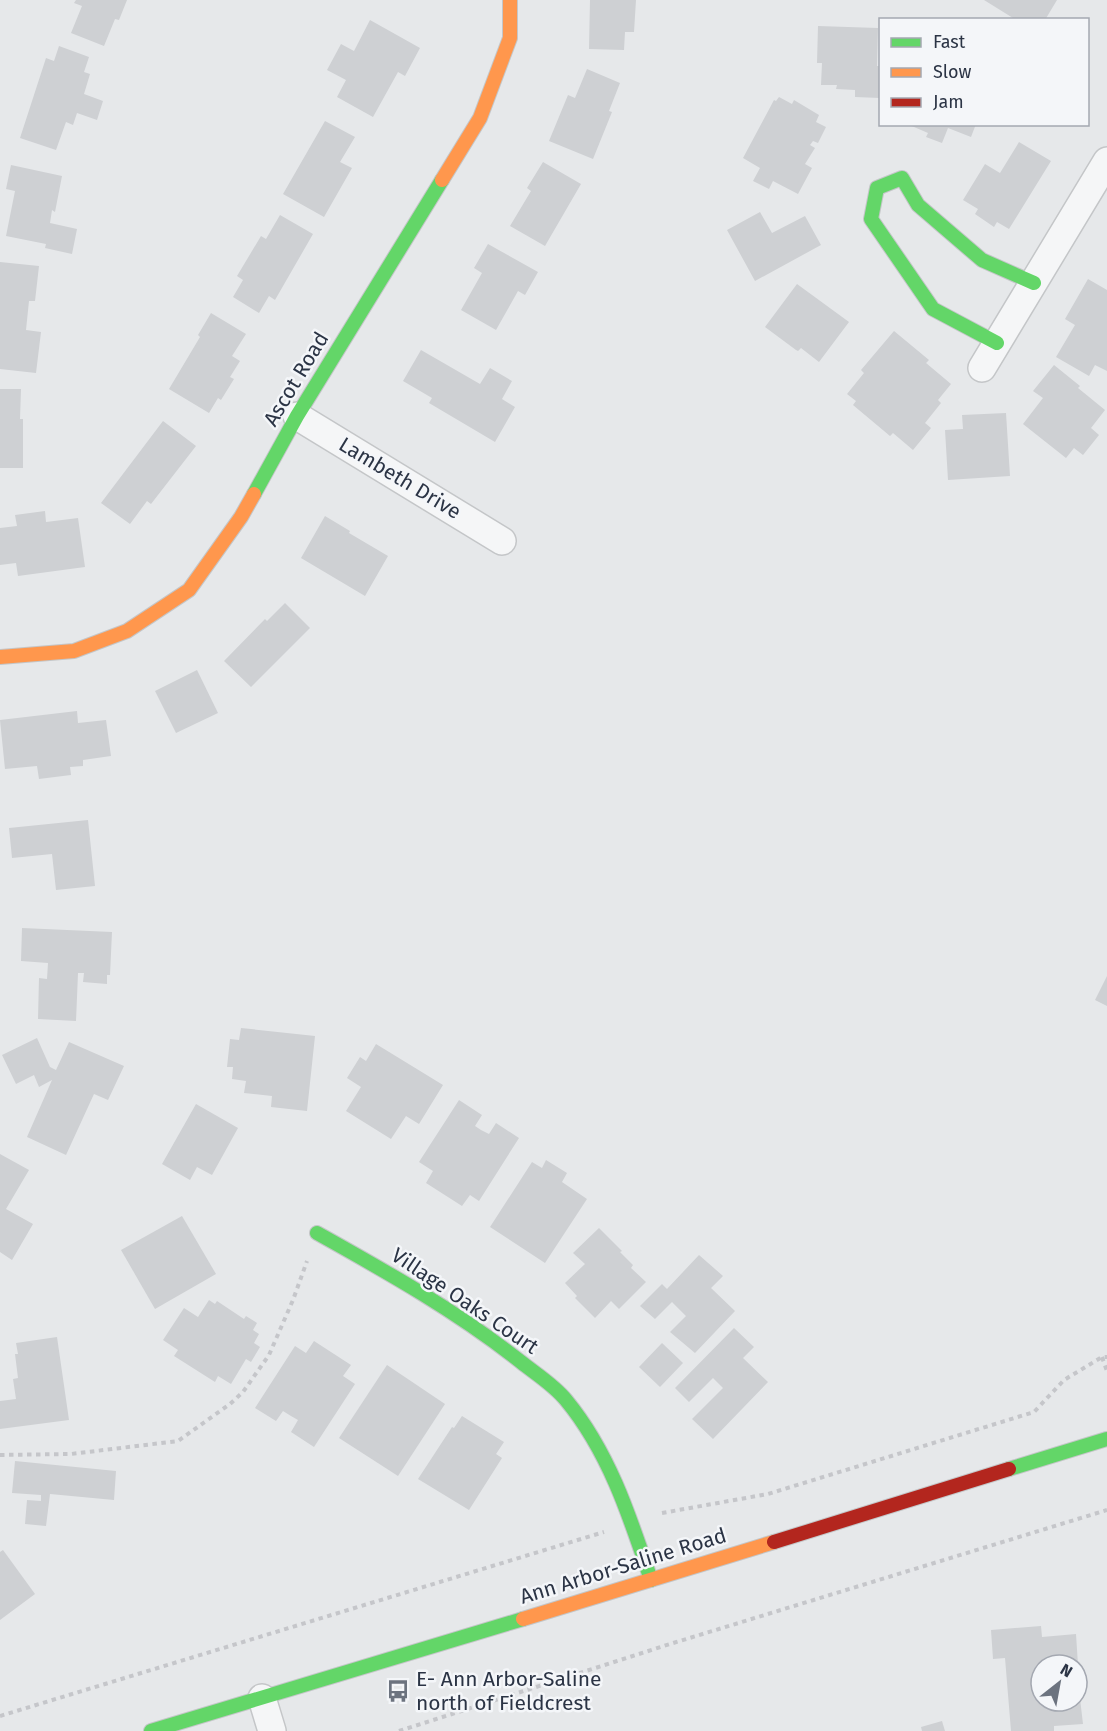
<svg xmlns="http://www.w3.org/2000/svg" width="1107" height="1731" viewBox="0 0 1107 1731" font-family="'Fira Sans',sans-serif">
	<rect width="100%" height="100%" fill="#e6e8ea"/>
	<g fill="#ced0d3">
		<path d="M76,0H127L119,20L115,19L104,46L71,33L82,6L74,3Z"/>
		<path d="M590,0H636L634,32H625L624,50L589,49Z"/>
		<path d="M984,0H1057L1045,20H1012L1013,18Z"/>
		<path d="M370,20L420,48L405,76L398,72L373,117L337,97L346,80L327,70L341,44L354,51Z"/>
		<path d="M818,26L878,28L877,66H880V98L855,97V90L836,89L837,85H821L822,63H817Z"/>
		<path d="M59,46L89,57L84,72L90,74L84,94L103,101L97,120L77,113L73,125L66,122L56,150L20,138L46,58L54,61Z"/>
		<path d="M587,69L620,83L609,111L612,112L593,159L549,141L568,95L575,98Z"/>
		<path d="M779,97L792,104L794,100L819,115L816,122L826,127L818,143L813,141L810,145L815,148L805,164L812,168L798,194L773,181L769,189L753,181L760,168L743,158L774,100L776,101Z"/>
		<path d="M325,121L355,137L340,162L352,168L324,217L283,194Z"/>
		<path d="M907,124H976L971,137L948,128L942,143L926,137L928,133Z"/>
		<path d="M1019,142L1051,161L1009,229L997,222L994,227L975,214L978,209L963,200L985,164L1000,173Z"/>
		<path d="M543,162L581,184L545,246L510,226L531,191L527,188Z"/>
		<path d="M11,165L62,176L55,212L52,210L50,223L77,229L72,254L45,248L46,244L6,236L15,191L6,189Z"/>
		<path d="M760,212L772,233L805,216L821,245L755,281L727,230Z"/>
		<path d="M280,215L313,234L275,300L269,296L259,313L233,297L243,280L237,276L261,236L266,239Z"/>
		<path d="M488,244L538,272L525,295L518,291L496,330L461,310L482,273L474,268Z"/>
		<path d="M0,262L39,266L35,301H29L26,330L41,332L36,373L0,369Z"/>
		<path d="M1088,279L1107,290V371L1095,365L1089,376L1056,357L1075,325L1065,319Z"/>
		<path d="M797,284L849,322L819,362L801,348L798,351L796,350L765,327Z"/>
		<path d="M211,313L246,334L232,356L240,361L230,377L234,379L221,400L218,398L209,413L169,389L200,337L198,335Z"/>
		<path d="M894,331L929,360L926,363L951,384L938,400L941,403L925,423L931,428L913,450L893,433L890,436L853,405L856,401L847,394L864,373L861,370Z"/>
		<path d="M421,350L480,384L490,368L512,381L502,399L515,407L495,442L429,403L432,398L403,381Z"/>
		<path d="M1054,365L1080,386L1078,388L1105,410L1091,428L1099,435L1083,455L1074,448L1066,458L1023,424L1043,398L1033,391Z"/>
		<path d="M0,389H21L20,419H23V468H0Z"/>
		<path d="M1006,413L1010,476L948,480L945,430L963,429L962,415Z"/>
		<path d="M163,421L196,446L151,504L147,501L130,524L101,503Z"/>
		<path d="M45,511L46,522L78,518L85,567L18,576L16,563L0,565V528L17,526L15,515Z"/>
		<path d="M325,516L350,531L349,533L388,556L365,596L301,558Z"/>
		<path d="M285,603L310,628L251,687L224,661L265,619L267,621Z"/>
		<path d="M197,670L218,713L176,733L155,691Z"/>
		<path d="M77,711L78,723L106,720L111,756L83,760V766L70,767L71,775L39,779L37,766L5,769L0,720Z"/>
		<path d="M88,820L95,886L56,890L52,854L12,858L9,828Z"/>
		<path d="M22,928L112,932L110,975H107V984L83,982L84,973H78L76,1021L38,1019L39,978L47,979L48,963L21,961Z"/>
		<path d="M1107,976V1006L1095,1000Z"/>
		<path d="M241,1028L315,1036L307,1111L271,1107L272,1096L244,1093L246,1081L232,1079L233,1067H227L230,1039L239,1040Z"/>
		<path d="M37,1038L50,1067L56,1070L69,1042L124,1066L108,1100L94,1094L66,1155L27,1137L52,1080L39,1087L34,1075L16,1084L2,1055Z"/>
		<path d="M376,1044L443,1085L419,1124L406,1116L391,1139L346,1111L361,1087L347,1078L360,1057L366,1061Z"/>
		<path d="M459,1100L482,1115L475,1126L481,1130L489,1134L496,1123L519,1138L479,1201L470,1195L462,1206L426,1183L433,1171L419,1162Z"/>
		<path d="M196,1104L238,1128L212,1175L197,1167L190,1180L162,1164Z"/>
		<path d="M0,1154L29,1170L6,1209L33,1224L12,1260L0,1252Z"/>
		<path d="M546,1160L567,1173L562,1182L587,1199L545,1263L490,1227L532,1162L542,1168Z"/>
		<path d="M182,1216L216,1274L155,1309L121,1250Z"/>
		<path d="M599,1228L622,1251L620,1252L633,1265L631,1268L646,1282L619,1309L611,1301L595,1318L575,1298L577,1296L565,1283L585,1264L573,1253Z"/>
		<path d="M699,1255L723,1276L711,1288L735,1311L695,1353L670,1332L686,1316L672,1302L655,1319L640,1306L662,1284L667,1289Z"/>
		<path d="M209,1300L215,1304L217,1301L244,1319L246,1316L257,1323L253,1330L259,1334L254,1343L260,1347L251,1362L246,1359L231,1384L218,1376L215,1382L174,1356L178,1350L163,1340L184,1308L198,1317Z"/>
		<path d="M734,1328L754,1347L743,1358L768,1382L713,1439L692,1419L723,1388L713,1378L689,1402L675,1388Z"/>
		<path d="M57,1337L69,1420L0,1429V1401L16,1399L13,1379L18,1378L15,1354H18L16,1343Z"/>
		<path d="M314,1341L351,1365L343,1376L355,1384L314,1447L291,1432L298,1420L291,1416L283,1411L276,1421L255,1408L295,1346L306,1353Z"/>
		<path d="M662,1343L683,1363L660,1387L639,1367Z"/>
		<path d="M387,1365L445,1404L398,1476L339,1438Z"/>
		<path d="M462,1416L504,1442L496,1454L502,1458L469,1510L418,1479L452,1427L454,1428Z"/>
		<path d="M15,1461L116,1471L114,1500L50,1494L46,1526L25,1524L27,1500L41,1501V1495L12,1493Z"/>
		<path d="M3,1550L35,1594L0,1620V1552Z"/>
		<path d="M1041,1626L1042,1637L1076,1634L1078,1665H1041V1701H1077V1690H1079L1083,1724L1054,1726V1731H1011L1005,1658L993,1659L991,1630Z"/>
		<path d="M942,1721L945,1731H922L921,1727Z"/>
	</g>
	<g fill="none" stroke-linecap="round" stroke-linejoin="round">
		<g stroke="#c4c6c8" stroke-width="30">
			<g id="street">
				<path d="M982,368L1107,161"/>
				<path d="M297,416L502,541"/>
				<path d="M262,1698L272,1731"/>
			</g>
		</g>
		<g stroke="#c4c6c8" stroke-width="16">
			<g id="fast">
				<path d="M997,343L933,309L871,219L877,188L902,178L918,205L982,260L1034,283"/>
				<path d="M254,494L297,416L442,180"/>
				<path d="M317,1233C387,1272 458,1312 521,1362C536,1374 554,1385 566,1400C609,1452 630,1517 651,1580"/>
				<path d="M1009,1469L1107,1439"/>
				<path d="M151,1731L523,1619"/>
			</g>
		</g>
		<g stroke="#c4c6c8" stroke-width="16">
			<g id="slow">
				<path d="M442,180L480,118L510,38V0"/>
				<path d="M0,657L74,651L127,631L189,590L241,517L254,494"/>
				<path d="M523,1619L774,1542"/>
			</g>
		</g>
		<g stroke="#c4c6c8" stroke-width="16">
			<path id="jam" d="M774,1542L1009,1469"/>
		</g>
		<g stroke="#c5c6ca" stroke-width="4" stroke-dasharray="4.5 4.5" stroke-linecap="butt">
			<path d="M1102,1357L1107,1371"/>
			<path d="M0,1455L71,1454L178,1441L230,1404L243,1392L269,1355L293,1300L307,1261"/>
			<path d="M662,1513L768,1494L1034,1412L1064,1380L1102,1357H1107"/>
			<path d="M0,1716L604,1532"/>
			<path d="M399,1731L670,1644L1107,1510"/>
		</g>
		<use href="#street" stroke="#f5f6f7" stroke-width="27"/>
		<use href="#fast" stroke="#63d668" stroke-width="14"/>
		<use href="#slow" stroke="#ff974d" stroke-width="14"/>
		<use href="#jam" stroke="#b3261e" stroke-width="14"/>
	</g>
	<defs>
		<g id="bus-bare" transform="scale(1.8)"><path d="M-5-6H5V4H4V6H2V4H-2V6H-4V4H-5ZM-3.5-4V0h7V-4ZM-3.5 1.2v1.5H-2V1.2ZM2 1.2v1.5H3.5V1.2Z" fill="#6c737f" stroke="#f4f6f9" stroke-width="2.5" paint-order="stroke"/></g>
	</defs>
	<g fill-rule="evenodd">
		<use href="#bus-bare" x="398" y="1691"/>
	</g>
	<g text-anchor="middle" stroke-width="5" stroke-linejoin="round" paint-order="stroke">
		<g font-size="21" fill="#2b3445" stroke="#f4f6f9">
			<text transform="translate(296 379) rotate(-59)" y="7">Ascot Road</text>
			<text transform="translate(400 478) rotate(31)" y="7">Lambeth Drive</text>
			<text transform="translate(465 1301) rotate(34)" y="7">Village Oaks Court</text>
			<text transform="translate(623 1566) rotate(-17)" y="7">Ann Arbor-Saline Road</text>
		</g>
		<g font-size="21" fill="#2b3445" stroke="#f4f6f9" text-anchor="start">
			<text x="416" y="1686">E- Ann Arbor-Saline<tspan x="416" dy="24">north of Fieldcrest</tspan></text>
		</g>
	</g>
	<rect x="879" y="18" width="210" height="108" fill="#f4f6f9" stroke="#a4a8b1" stroke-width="1.5"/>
	<rect x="891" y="38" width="30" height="9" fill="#63d668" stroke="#a4a8b1" stroke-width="1.5"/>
	<text x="933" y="48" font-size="18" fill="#2b3445">Fast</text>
	<rect x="891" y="68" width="30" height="9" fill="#ff974d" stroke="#a4a8b1" stroke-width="1.5"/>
	<text x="933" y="78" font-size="18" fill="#2b3445">Slow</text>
	<rect x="891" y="98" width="30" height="9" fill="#b3261e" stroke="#a4a8b1" stroke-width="1.5"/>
	<text x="933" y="108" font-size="18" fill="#2b3445">Jam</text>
	<g transform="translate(1059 1683) rotate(31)"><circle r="28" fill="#f4f6f9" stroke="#a4a8b1" stroke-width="1.5"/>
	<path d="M0-4.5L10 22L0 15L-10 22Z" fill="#6c737f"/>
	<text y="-9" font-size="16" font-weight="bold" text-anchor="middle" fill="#2b3445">N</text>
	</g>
</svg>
